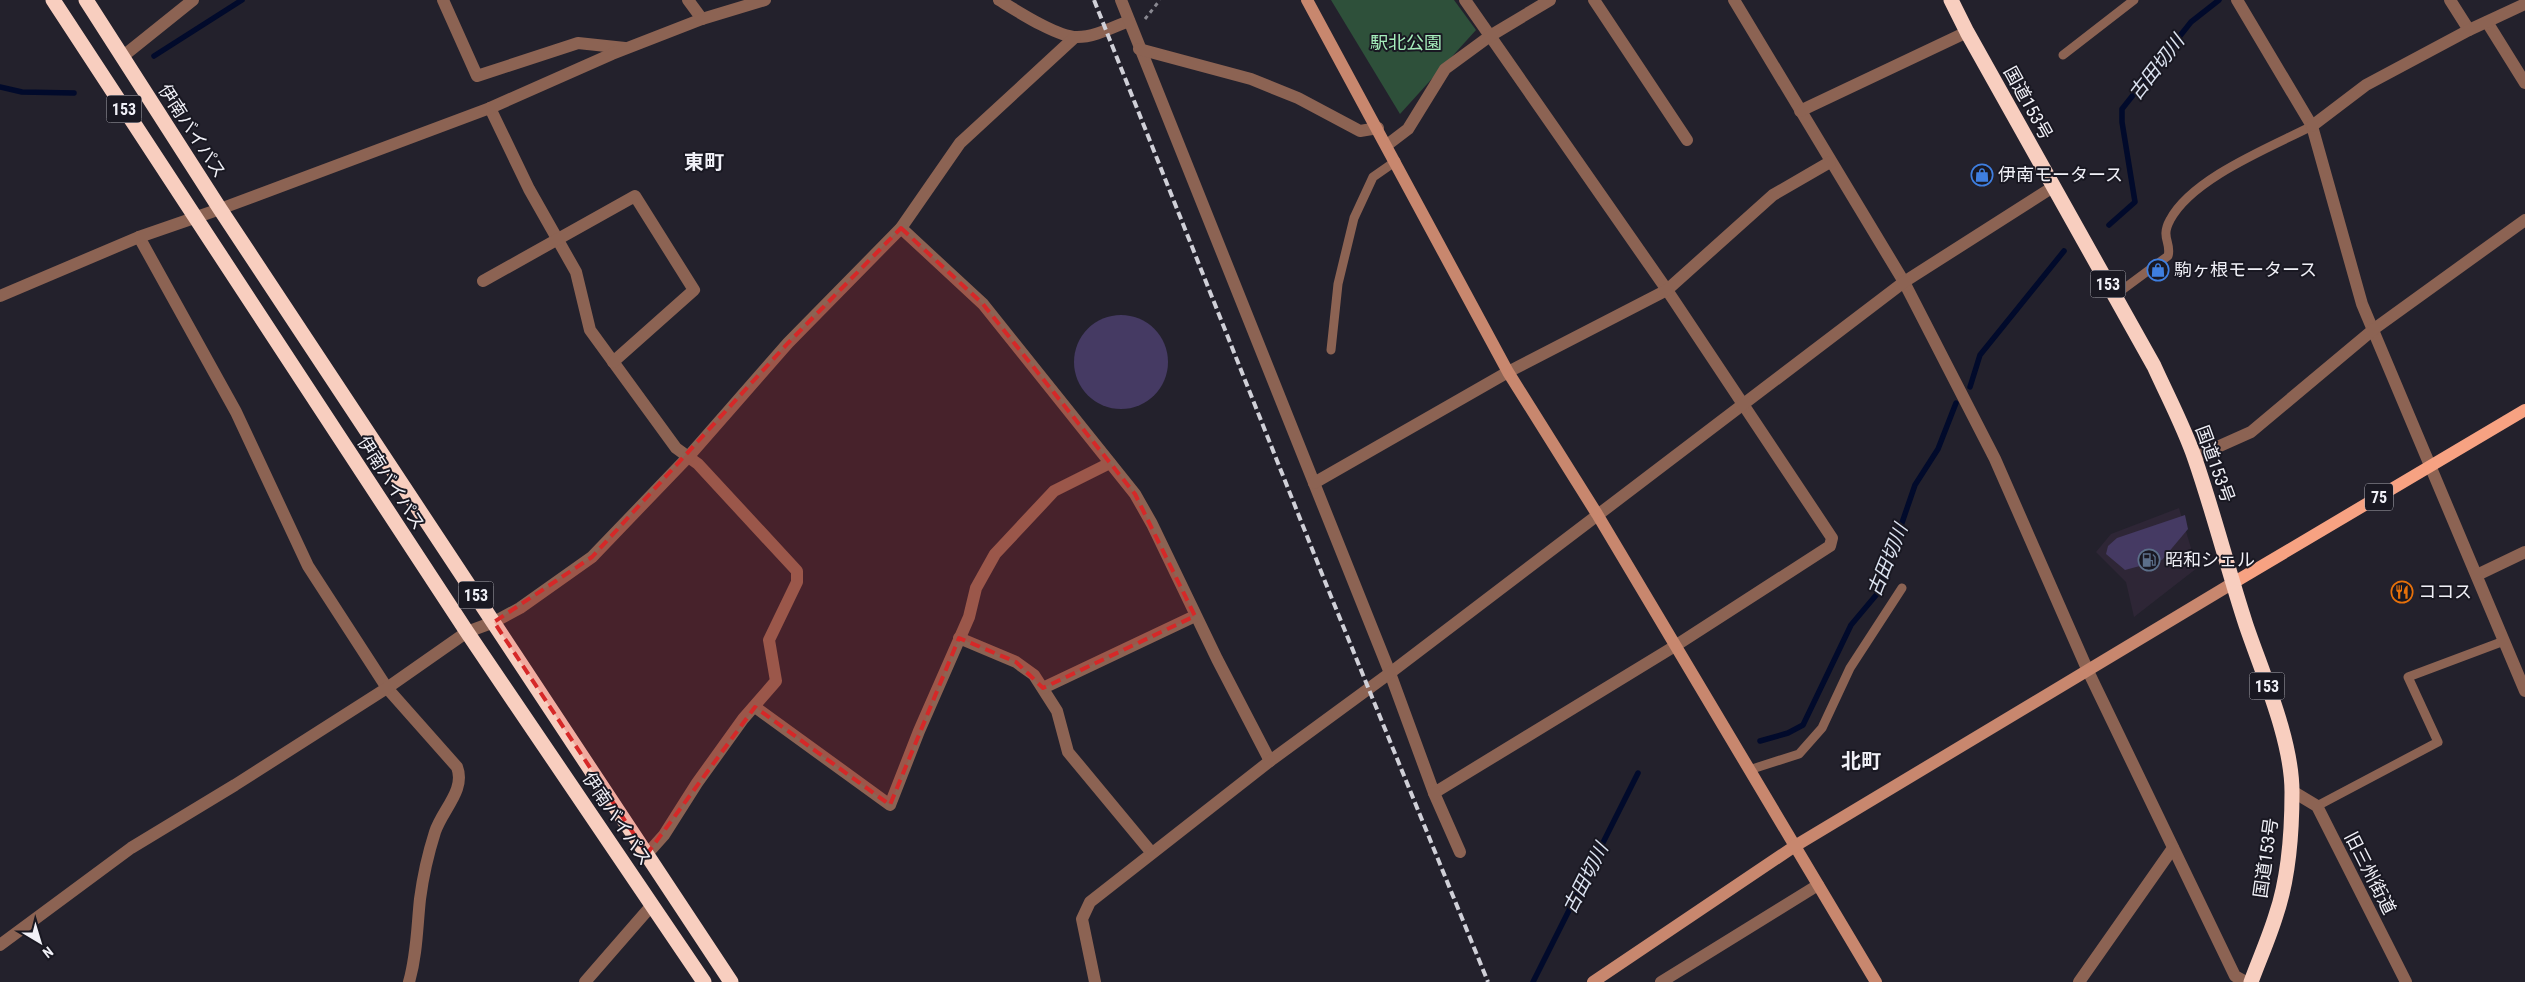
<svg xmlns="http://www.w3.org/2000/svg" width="2525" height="982" viewBox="0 0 2525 982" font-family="'Roboto Condensed','Noto Sans JP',sans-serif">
	<rect width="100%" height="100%" fill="#23212c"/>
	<path fill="#2e2636" d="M2179,508L2197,568L2134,617L2126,582L2096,552L2111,534Z"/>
	<path fill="#2e503a" d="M1331,0H1454L1476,30L1400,114Z"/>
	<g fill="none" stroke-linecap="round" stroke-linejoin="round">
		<g stroke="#010a2b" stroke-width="5.5">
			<path d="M154,56L242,0"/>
			<path d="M0,87L22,92L74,93"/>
			<path d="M2109,225L2135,202L2122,122V109L2191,22L2219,0"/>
			<path d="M1970,387L1980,355L2064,251"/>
			<path d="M1760,741L1788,733L1803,725L1851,625L1877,594L1883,580L1885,557L1893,549L1915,485L1938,449L1956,403"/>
			<path d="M1533,982L1638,773"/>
		</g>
	</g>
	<g fill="#453a63">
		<circle cx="1121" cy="362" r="47"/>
		<path d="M2185,515L2188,529L2162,560L2125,570L2106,554L2108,546L2117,538Z"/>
	</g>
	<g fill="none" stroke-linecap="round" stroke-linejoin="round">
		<path stroke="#898891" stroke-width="3" stroke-dasharray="4 4" stroke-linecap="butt" d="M1145,19L1160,0"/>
		<g stroke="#8c6353" stroke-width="9">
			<path d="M2063,55L2134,0"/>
			<path d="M2114,296L2168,256C2172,243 2160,238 2170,220C2192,178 2271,147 2312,126"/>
			<path d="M1331,350L1338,284L1354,218L1373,177L1396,161"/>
			<path d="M1749,770L1799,754L1822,728L1850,668L1902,588"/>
			<path d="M2317,806L2438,742L2408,677L2504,641"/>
		</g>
		<g stroke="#8c6353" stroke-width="12">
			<path d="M443,0L477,76L578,43L625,48"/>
			<path d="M688,0L702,19"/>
			<path d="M999,0C1017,11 1057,37 1077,37C1095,37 1113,27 1129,21"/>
			<path d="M1121,0L1390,673L1434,793L1675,646L1830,546L1832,538L1667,290L1465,0"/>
			<path d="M1594,0L1687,140"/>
			<path d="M1734,0L1904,282L1995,459L2088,671L2235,976L2246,982"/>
			<path d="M2237,0L2312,126L2362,304L2525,691"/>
			<path d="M2450,0L2469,30"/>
			<path d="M2487,22L2525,83"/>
			<path d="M1139,49L1251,79L1298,98L1360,131L1378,128"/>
			<path d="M122,57L193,0"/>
			<path d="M490,108L529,189L576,272L590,330L676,448L698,464L797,571V582L769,640L776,681L743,719L697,783L664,835L647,854"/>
			<path d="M1800,111L1967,32"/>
			<path d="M2312,126L2366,85L2469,30L2525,4"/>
			<path d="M1387,145L1408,129L1445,69L1490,36L1550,0"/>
			<path d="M901,228L983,304L1135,494L1152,524L1217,659L1270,761"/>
			<path d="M139,237L236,412L308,566L387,688L457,767C466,790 442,810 435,832C428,854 423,876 420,899C417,927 417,954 409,982"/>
			<path d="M483,281L635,196L694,290L613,362"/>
			<path d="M0,296L139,237L220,209L490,108L612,54L702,19L765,0"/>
			<path d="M2195,457L2251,432L2374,329L2525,220"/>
			<path d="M1314,483L1508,372L1667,290L1773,195L1830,162"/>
			<path d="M2477,575L2525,552"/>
			<path d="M959,638L1016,662L1034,675L1057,711L1068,752L1151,852"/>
			<path d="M1043,688L1195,616"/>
			<path d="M755,707L890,805L919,731L969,617L976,588L995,554L1054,491L1110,463"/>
			<path d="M2292,791L2317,806L2406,982"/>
			<path d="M1434,793L1460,852"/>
			<path d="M0,945L131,848L235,785L387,688L467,632L494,622L520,608L592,557L689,456L788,343L901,228L960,143L1075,37"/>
			<path d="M585,982L652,905"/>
			<path d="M1095,982L1082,919L1090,902L1270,761L1390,673L1904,282L2053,187"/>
			<path d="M1661,982L1818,885"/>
			<path d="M2079,982L2173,848"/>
		</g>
		<g stroke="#c8876e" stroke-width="12">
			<path d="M1307,0L1508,372L1597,514L1876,982"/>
			<path d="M1593,982L1795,846L2233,583"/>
		</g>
		<path stroke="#f7a282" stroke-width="12" d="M2233,583L2525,410"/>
		<g stroke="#f8cebf" stroke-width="15">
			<path d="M53,0L467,632L704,982"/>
			<path d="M86,0L220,209L731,982"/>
			<path d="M1951,0L1967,32L2154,366C2168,397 2184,427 2195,459C2214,514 2228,570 2246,625C2263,675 2292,740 2292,792C2292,832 2289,877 2276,915C2269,938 2259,960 2251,982"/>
		</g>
		<path stroke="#d0d0d8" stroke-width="4" stroke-dasharray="8 4" stroke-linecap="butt" d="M1094,0L1328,589L1488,982"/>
	</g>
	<path fill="#d62828" fill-opacity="0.2" stroke="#d62828" stroke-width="4" stroke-dasharray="10 6" stroke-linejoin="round" d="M901,228L983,304L1135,494L1195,616L1043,688L1016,662L959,638L890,805L755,707L647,854L494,622L592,557L788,343Z"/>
	<defs>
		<g id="shop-ring" transform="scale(1.125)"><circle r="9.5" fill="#191822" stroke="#3f7fe0" stroke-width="1.5"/><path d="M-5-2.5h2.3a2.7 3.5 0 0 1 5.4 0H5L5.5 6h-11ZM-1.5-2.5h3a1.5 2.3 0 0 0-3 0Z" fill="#3f7fe0"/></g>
		<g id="fuel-ring" transform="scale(1.125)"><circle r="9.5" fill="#191822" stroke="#5c6f8a" stroke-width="1.5"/><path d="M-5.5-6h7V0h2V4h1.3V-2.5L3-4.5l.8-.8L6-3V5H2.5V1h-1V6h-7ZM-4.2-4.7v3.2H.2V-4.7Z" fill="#5c6f8a"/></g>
		<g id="restaurant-ring" transform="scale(1.125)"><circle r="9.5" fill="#191822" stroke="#e8710a" stroke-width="1.5"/><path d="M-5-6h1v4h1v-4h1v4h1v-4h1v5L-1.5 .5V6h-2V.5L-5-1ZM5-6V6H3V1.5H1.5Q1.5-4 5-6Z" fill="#e8710a"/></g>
	</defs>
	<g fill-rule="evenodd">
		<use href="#shop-ring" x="1982" y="175"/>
		<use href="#shop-ring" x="2158" y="270"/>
		<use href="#fuel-ring" x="2149" y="560"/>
		<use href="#restaurant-ring" x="2402" y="592"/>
	</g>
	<g text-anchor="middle" stroke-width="4" stroke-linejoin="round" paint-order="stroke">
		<g fill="#191822" stroke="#b0afb7" stroke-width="1">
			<rect x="106.5" y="95.5" width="35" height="27" rx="4"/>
			<rect x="2090.5" y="270.5" width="35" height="27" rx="4"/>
			<rect x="2365" y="483.5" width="28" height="27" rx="4"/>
			<rect x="458.5" y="581.5" width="35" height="27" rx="4"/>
			<rect x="2249.5" y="672.5" width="35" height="27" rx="4"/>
		</g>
		<g font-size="16" font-weight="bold" fill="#f0f0f7">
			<text x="124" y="115">153</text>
			<text x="2108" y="290">153</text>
			<text x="2379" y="503">75</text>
			<text x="476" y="601">153</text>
			<text x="2267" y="692">153</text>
		</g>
		<g font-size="18" fill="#a6eebc" stroke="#191822">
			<text x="1406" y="49">駅北公園</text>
		</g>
		<g font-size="18" fill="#f0f0f7" stroke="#191822">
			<text transform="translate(2028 103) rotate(61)" y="6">国道153号</text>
			<text transform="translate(192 131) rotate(57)" y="6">伊南バイパス</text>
			<text transform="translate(2215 464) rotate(70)" y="6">国道153号</text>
			<text transform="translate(391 483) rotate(57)" y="6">伊南バイパス</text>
			<text transform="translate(617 819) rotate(56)" y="6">伊南バイパス</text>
			<text transform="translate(2266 858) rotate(-82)" y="6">国道153号</text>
			<text transform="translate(2370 873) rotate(63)" y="6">旧三州街道</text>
		</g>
		<g font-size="18" fill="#f0f0f7" stroke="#191822" text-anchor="start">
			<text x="1998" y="181">伊南モータース</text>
			<text x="2174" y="276">駒ヶ根モータース</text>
			<text x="2165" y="566">昭和シェル</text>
			<text x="2418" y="598">ココス</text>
		</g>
		<g font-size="19" font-style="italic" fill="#dde4f2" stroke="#191822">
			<text transform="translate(2156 67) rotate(-52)" y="7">古田切川</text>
			<text transform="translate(1887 560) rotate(-68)" y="7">古田切川</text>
			<text transform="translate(1585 878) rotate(-63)" y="7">古田切川</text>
		</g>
		<g font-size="20" font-weight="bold" fill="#f0f0f7" stroke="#191822">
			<text x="704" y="169">東町</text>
			<text x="1861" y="768">北町</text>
		</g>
	</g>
	<g transform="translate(40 942) rotate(142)" stroke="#191822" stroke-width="4" paint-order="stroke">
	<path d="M0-4L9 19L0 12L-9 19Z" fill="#f0f0f7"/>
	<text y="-8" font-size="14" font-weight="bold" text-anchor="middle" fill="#f0f0f7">N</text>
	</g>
</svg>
